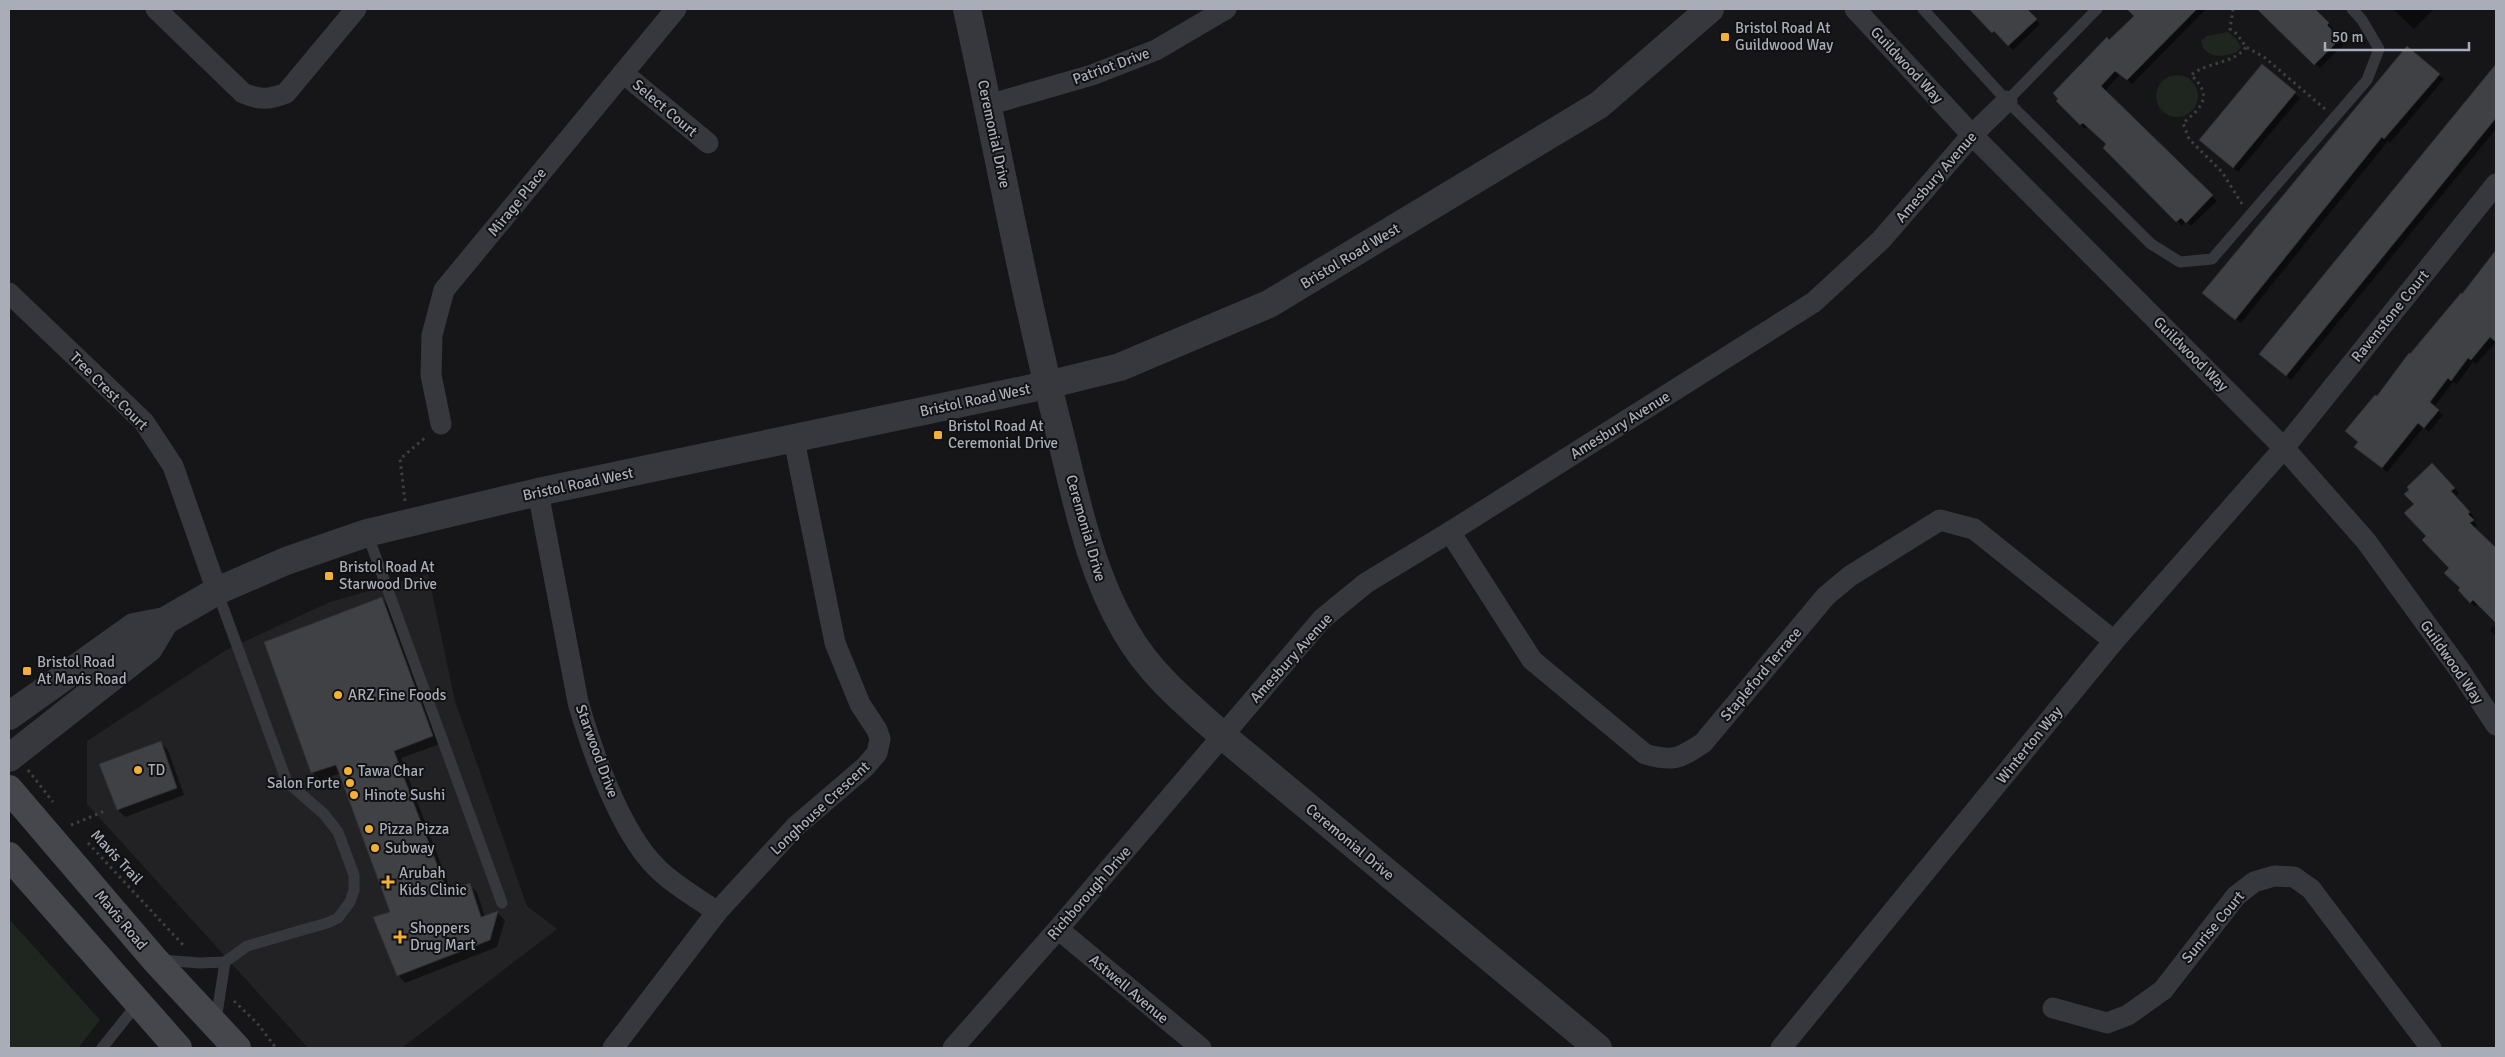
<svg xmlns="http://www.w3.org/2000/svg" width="2505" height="1057" viewBox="0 0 2505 1057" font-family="Signika,sans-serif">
	<rect width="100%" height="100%" fill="#161618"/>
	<path fill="#222225" d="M428,574L455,701L527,906L557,929L402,1048H308L87,804V741L226,650L330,602Z"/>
	<g fill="#1e261f">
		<path d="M2228,32L2236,39L2241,47L2237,52C2223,57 2205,60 2201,41L2207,36Z"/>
		<circle cx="2177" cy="96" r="21"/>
		<path d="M9,919L100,1020L78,1048H9Z"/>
	</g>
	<g fill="#0007">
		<path d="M1971,9H2026L2040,24L2013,50Z"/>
		<path d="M2139,9H2206L2132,84L2120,74L2105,91L2217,201L2191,226L2186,221L2182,226L2105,148L2108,145L2088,126L2085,129L2058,101L2109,41L2136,16L2134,14Z"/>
		<path d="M2259,9H2313L2333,28L2330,31L2344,44L2320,68Z"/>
		<path d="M2393,9H2434L2414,29Z"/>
		<path d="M2407,47L2444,79L2390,143L2388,141L2241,323L2209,298Z"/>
		<path d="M2262,66L2300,98L2238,172L2205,144Z"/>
		<path d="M2496,66V129L2291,380L2261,354Z"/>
		<path d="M2496,251V342L2476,364L2473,362L2457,384L2453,382L2434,407L2443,415L2429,432L2424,427L2387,472L2361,451L2378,398L2463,296Z"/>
		<path d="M2432,465L2459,493L2455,497L2474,517L2472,519L2477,525L2474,528L2496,550V622L2479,604L2475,607L2460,590L2462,588L2450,568L2428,536L2415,504Z"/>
		<path d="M382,598L389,606L440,744L401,758L451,891L469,884L477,892L485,917L498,913L505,920L497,947L405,983L398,975L392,913L341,773L320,780L312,772Z"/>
		<path d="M2496,624V637L2490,630Z"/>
		<path d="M161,743L168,750L184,795L125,817L118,810Z"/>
	</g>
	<g fill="#404145" stroke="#303034">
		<path d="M1969,9H2027L2037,19L2008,46L1994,31L1992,33Z"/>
		<path d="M2127,9H2197L2127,80L2115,71L2101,86L2213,195L2186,223L2181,218L2176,222L2103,148L2106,144L2083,123L2080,125L2056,101L2058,99L2053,93L2107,37L2109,40L2134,16Z"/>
		<path d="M2257,9H2315L2329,23L2327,25L2340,39L2314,65Z"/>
		<path d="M2407,46L2440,74L2384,139L2382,137L2235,320L2202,293Z"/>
		<path d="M2262,64L2296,92L2233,168L2199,140Z"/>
		<path d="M2496,64V118L2286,376L2259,354Z"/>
		<path d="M2496,250V342L2490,337L2471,360L2468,358L2451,381L2448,378L2430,402L2439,410L2424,428L2418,423L2382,468L2354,447L2358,442L2345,431L2375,395L2377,396L2409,353L2410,354L2461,293L2462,294Z"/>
		<path d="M2432,463L2455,488L2451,491L2470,512L2468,514L2474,520L2470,523L2496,548V623L2473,600L2470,603L2458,590L2460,588L2444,573L2449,568L2422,540L2426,536L2404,513L2414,504L2404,494L2409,490L2407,487Z"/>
		<path d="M382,597L433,736L394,751L447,891L470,883L481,917L498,911L490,940L397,976L373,917L390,912L336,765L311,773L264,642Z"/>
		<path d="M161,741L177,788L117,810L99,764Z"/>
	</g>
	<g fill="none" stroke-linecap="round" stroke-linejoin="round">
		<g stroke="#3d3f44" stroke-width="3" stroke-dasharray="2.5 4" stroke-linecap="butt">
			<path d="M2233,9L2230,29L2237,34L2246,47L2264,57L2325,109"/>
			<path d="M2242,204L2222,172L2189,139L2183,123C2203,107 2213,95 2191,75C2209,61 2234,64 2246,47"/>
			<path d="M405,501L400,459L427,436"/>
			<path d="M28,770L53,802"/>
			<path d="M71,825L107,810"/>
			<path d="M88,843L185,947"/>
			<path d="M234,1001L257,1023L276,1048"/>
		</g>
		<g stroke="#37383d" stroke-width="11">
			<path d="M1923,9L2007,101L2151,244L2180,262L2212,259L2367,80L2379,49L2362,20L2352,9"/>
			<path d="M2007,101L2097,9"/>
			<path d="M367,533L502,903"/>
			<path d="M162,960L200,963L225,962"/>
			<path d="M216,1020L225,962L247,946L327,923L338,918L350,902L354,890V875L338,832L324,814L287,782L217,591"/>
			<path d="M102,1048L138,1003"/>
		</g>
		<g stroke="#37383d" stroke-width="21">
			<path d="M156,9L243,93C259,100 269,100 286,93L356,9"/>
			<path d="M1855,9L1972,135L2284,448L2366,541L2461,672L2496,725"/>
			<path d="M623,73L708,143"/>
			<path d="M988,105L1092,75L1156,50L1226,9"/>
			<path d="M9,293L144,422L173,466L217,591"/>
			<path d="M441,424L431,375L432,335L444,290L676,9"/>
			<path d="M538,492L578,702C592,751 620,831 656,867C673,885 698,898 717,912"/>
			<path d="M1450,532L1532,660L1645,754C1673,762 1679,759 1703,743L1826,596L1850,576L1940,520L1974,529L2114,641"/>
			<path d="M1058,929L1201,1048"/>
			<path d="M2053,1008L2107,1023L2128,1015L2163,990L2236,896L2254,882L2274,876L2294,877L2311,889L2431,1048"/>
			<path d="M613,1048L717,912L795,827L865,767L877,753L880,739L877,730L860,704L835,643L794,440"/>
			<path d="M953,1048L1058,929L1322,619L1366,583L1450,532L1814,302L1881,240L1972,135L2007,101"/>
			<path d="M1781,1048L2114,641L2284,448L2496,184"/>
		</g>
		<g stroke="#37383d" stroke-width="28">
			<path d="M967,9C998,150 1024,294 1060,434C1077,502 1090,571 1126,632C1150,674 1187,704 1223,736L1598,1048"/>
			<path d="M9,716L134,627L165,621L217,591L286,561L367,533L538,492L1047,385L1120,367L1269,304L1599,105L1710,9"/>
			<path d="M9,758L149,648L165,621"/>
		</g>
		<g stroke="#45474d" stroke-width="28">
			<path d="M9,789L155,960L237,1048"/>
			<path d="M9,856L178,1048"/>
		</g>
	</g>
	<g fill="#f2b134" stroke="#111113" stroke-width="2">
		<rect x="1720" y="32" width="10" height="10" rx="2.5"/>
		<rect x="933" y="430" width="10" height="10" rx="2.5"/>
		<rect x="324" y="571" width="10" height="10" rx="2.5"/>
		<rect x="22" y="666" width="10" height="10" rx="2.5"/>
		<circle cx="338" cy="695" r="5"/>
		<circle cx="138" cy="770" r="5"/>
		<circle cx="348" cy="771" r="5"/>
		<circle cx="350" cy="783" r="5"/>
		<circle cx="354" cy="795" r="5"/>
		<circle cx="369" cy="829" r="5"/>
		<circle cx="375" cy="848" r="5"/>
		<path d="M385.5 874.5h5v5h5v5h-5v5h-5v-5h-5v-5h5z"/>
		<path d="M397.5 929.5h5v5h5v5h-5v5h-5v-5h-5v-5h5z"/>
	</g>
	<g text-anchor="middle" stroke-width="4" stroke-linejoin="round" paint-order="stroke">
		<g font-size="15" fill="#a8adb8" stroke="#111113" text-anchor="start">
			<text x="1735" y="33">Bristol Road At<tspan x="1735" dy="17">Guildwood Way</tspan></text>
			<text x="948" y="431">Bristol Road At<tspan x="948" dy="17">Ceremonial Drive</tspan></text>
			<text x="339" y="572">Bristol Road At<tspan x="339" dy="17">Starwood Drive</tspan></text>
			<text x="37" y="667">Bristol Road<tspan x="37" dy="17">At Mavis Road</tspan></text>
			<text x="348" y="700">ARZ Fine Foods</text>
			<text x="148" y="775">TD</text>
			<text x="358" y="776">Tawa Char</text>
			<text x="340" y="788" text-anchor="end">Salon Forte</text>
			<text x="364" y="800">Hinote Sushi</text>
			<text x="379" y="834">Pizza Pizza</text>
			<text x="385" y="853">Subway</text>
			<text x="399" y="878">Arubah<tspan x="399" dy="17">Kids Clinic</tspan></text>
			<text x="410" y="933">Shoppers<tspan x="410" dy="17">Drug Mart</tspan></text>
		</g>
		<g font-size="15" fill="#a8adb8" stroke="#111113">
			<text transform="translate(1907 65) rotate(47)" y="5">Guildwood Way</text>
			<text transform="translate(1111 66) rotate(-20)" y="5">Patriot Drive</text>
			<text transform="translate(665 108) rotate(40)" y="5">Select Court</text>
			<text transform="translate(994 134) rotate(78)" y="5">Ceremonial Drive</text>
			<text transform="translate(1936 177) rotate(-49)" y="5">Amesbury Avenue</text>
			<text transform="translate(517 202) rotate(-51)" y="5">Mirage Place</text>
			<text transform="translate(1350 256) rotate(-31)" y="5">Bristol Road West</text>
			<text transform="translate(2390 316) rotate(-51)" y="5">Ravenstone Court</text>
			<text transform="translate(2191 354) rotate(45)" y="5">Guildwood Way</text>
			<text transform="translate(109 391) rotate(45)" y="5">Tree Crest Court</text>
			<text transform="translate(975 400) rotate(-12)" y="5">Bristol Road West</text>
			<text transform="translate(1620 425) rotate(-32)" y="5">Amesbury Avenue</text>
			<text transform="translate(578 484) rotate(-12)" y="5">Bristol Road West</text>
			<text transform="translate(1086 528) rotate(74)" y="5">Ceremonial Drive</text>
			<text transform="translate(1291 658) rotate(-48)" y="5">Amesbury Avenue</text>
			<text transform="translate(2452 662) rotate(55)" y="5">Guildwood Way</text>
			<text transform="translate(1761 674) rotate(-50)" y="5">Stapleford Terrace</text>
			<text transform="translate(2029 745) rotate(-51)" y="5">Winterton Way</text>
			<text transform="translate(597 751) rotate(70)" y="5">Starwood Drive</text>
			<text transform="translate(820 808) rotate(-43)" y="5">Longhouse Crescent</text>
			<text transform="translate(1350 842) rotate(40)" y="5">Ceremonial Drive</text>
			<text transform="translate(117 857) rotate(47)" y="5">Mavis Trail</text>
			<text transform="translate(1089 893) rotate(-49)" y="5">Richborough Drive</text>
			<text transform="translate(121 920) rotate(50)" y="5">Mavis Road</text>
			<text transform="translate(2213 927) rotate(-50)" y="5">Sunrise Court</text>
			<text transform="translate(1129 989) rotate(40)" y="5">Astwell Avenue</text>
		</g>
	</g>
	<rect width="2505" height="1057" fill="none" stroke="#a8adb8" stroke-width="20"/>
	<path d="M2325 42v8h144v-8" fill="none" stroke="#a8adb8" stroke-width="2.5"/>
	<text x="2332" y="42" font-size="15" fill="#a8adb8" stroke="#111113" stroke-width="4" paint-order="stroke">50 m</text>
</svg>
